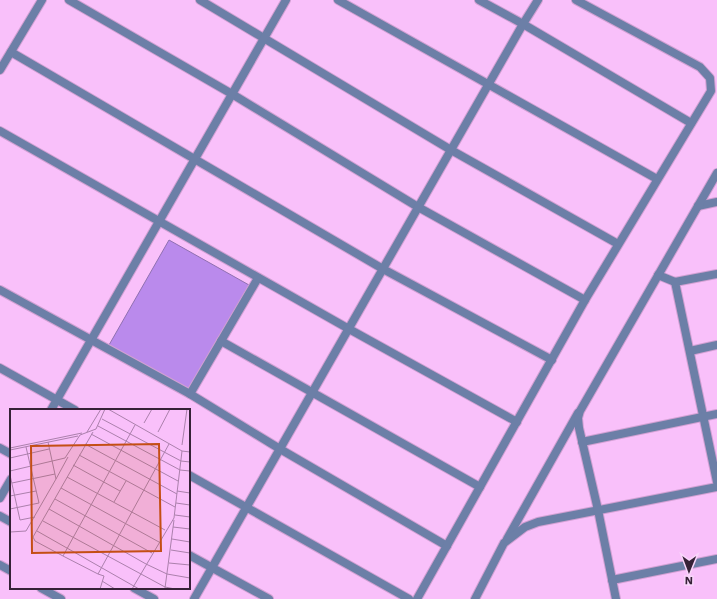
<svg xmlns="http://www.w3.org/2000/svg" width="717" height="599" viewBox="0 0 717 599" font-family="'Work Sans',sans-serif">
	<rect width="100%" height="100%" fill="#f9c0fa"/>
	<path fill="#ba8aec" stroke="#8f70b0" d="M169,240L249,285L188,390L109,345Z"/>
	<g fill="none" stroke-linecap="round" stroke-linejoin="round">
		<g stroke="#d2a0d3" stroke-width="10">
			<g id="minor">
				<path d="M69,0L232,94L418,207L585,300"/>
				<path d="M200,0L451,150L618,244"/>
				<path d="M338,0L657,179"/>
				<path d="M479,0L523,24L691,123"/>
				<path d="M11,52L383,269L552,360"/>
				<path d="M0,70L42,0"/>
				<path d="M0,131L349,329L517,422"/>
				<path d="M698,206L717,202"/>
				<path d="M658,275L675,282L717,274"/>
				<path d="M675,282L717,482"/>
				<path d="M0,290L190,394L280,449L447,546"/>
				<path d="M221,341L480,487"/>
				<path d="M690,351L717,345"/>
				<path d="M0,368L75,410"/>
				<path d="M190,394L258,278"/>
				<path d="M51,410L286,0"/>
				<path d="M582,442L717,414"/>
				<path d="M0,448L11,454"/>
				<path d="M189,475L409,599"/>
				<path d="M0,498L11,479"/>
				<path d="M0,516L11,522"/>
				<path d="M507,539L578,413"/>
				<path d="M189,555L269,599"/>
				<path d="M0,565L11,571"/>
				<path d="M612,580L717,559"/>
				<path d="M41,588L61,599"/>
				<path d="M134,588L154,599"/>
				<path d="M194,599L523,24L538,0"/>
				<path d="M417,599L585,300L711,91L710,78L700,67L576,0"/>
				<path d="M475,599L504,543L525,527L538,522L717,487"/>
				<path d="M616,599L598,510L579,428L578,418L580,411L717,173"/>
			</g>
		</g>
		<use href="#minor" stroke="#6c7fa7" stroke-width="8"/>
	</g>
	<g transform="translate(10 409)">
		<rect width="180" height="180" fill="#f9c0fa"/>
		<path fill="none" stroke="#ab80ac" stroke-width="1" d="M98,0L172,42L180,43M92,10L171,52L180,53M134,14L142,0M125,16L53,147L88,165L159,35M88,17L170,61L180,62M77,23L91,0M148,23L160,0M81,25L168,72M75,35L167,85M172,36L177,0M16,38L29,94M0,39L72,24M0,41L68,27M69,46L165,98M0,49L39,40M63,56L110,82M0,62L55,49L70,26L86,20L95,0M0,66L10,111L25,108M57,68L155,121M46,70L58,48M2,74L45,65M51,79L149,133M167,82L180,84M0,87L26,82M45,90L142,144M104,93L116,72M166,94L180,96M0,100L29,94M39,100L136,155L157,165L180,169M165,106L180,108M33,112L155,178L165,180M163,118L180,120M27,122L129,180M0,123L16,122L46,70L38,33M162,130L180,133M161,141L180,144M53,147L25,132L23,128L83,23M159,154L180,156M88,165L94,167L90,180M92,172L105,180M155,179L164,111M122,180L164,109L172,42"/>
		<path fill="#c44e15" fill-opacity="0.15" stroke="#c44e15" stroke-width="2" d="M149,35L151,142L22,144L21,37Z"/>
		<rect width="180" height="180" fill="none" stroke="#362137" stroke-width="2"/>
	</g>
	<g transform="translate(689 571) rotate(181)" stroke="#f9d6fa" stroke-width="3" paint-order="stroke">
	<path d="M0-3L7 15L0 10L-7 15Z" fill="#362137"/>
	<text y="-6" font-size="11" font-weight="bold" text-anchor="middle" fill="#362137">N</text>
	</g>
</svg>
